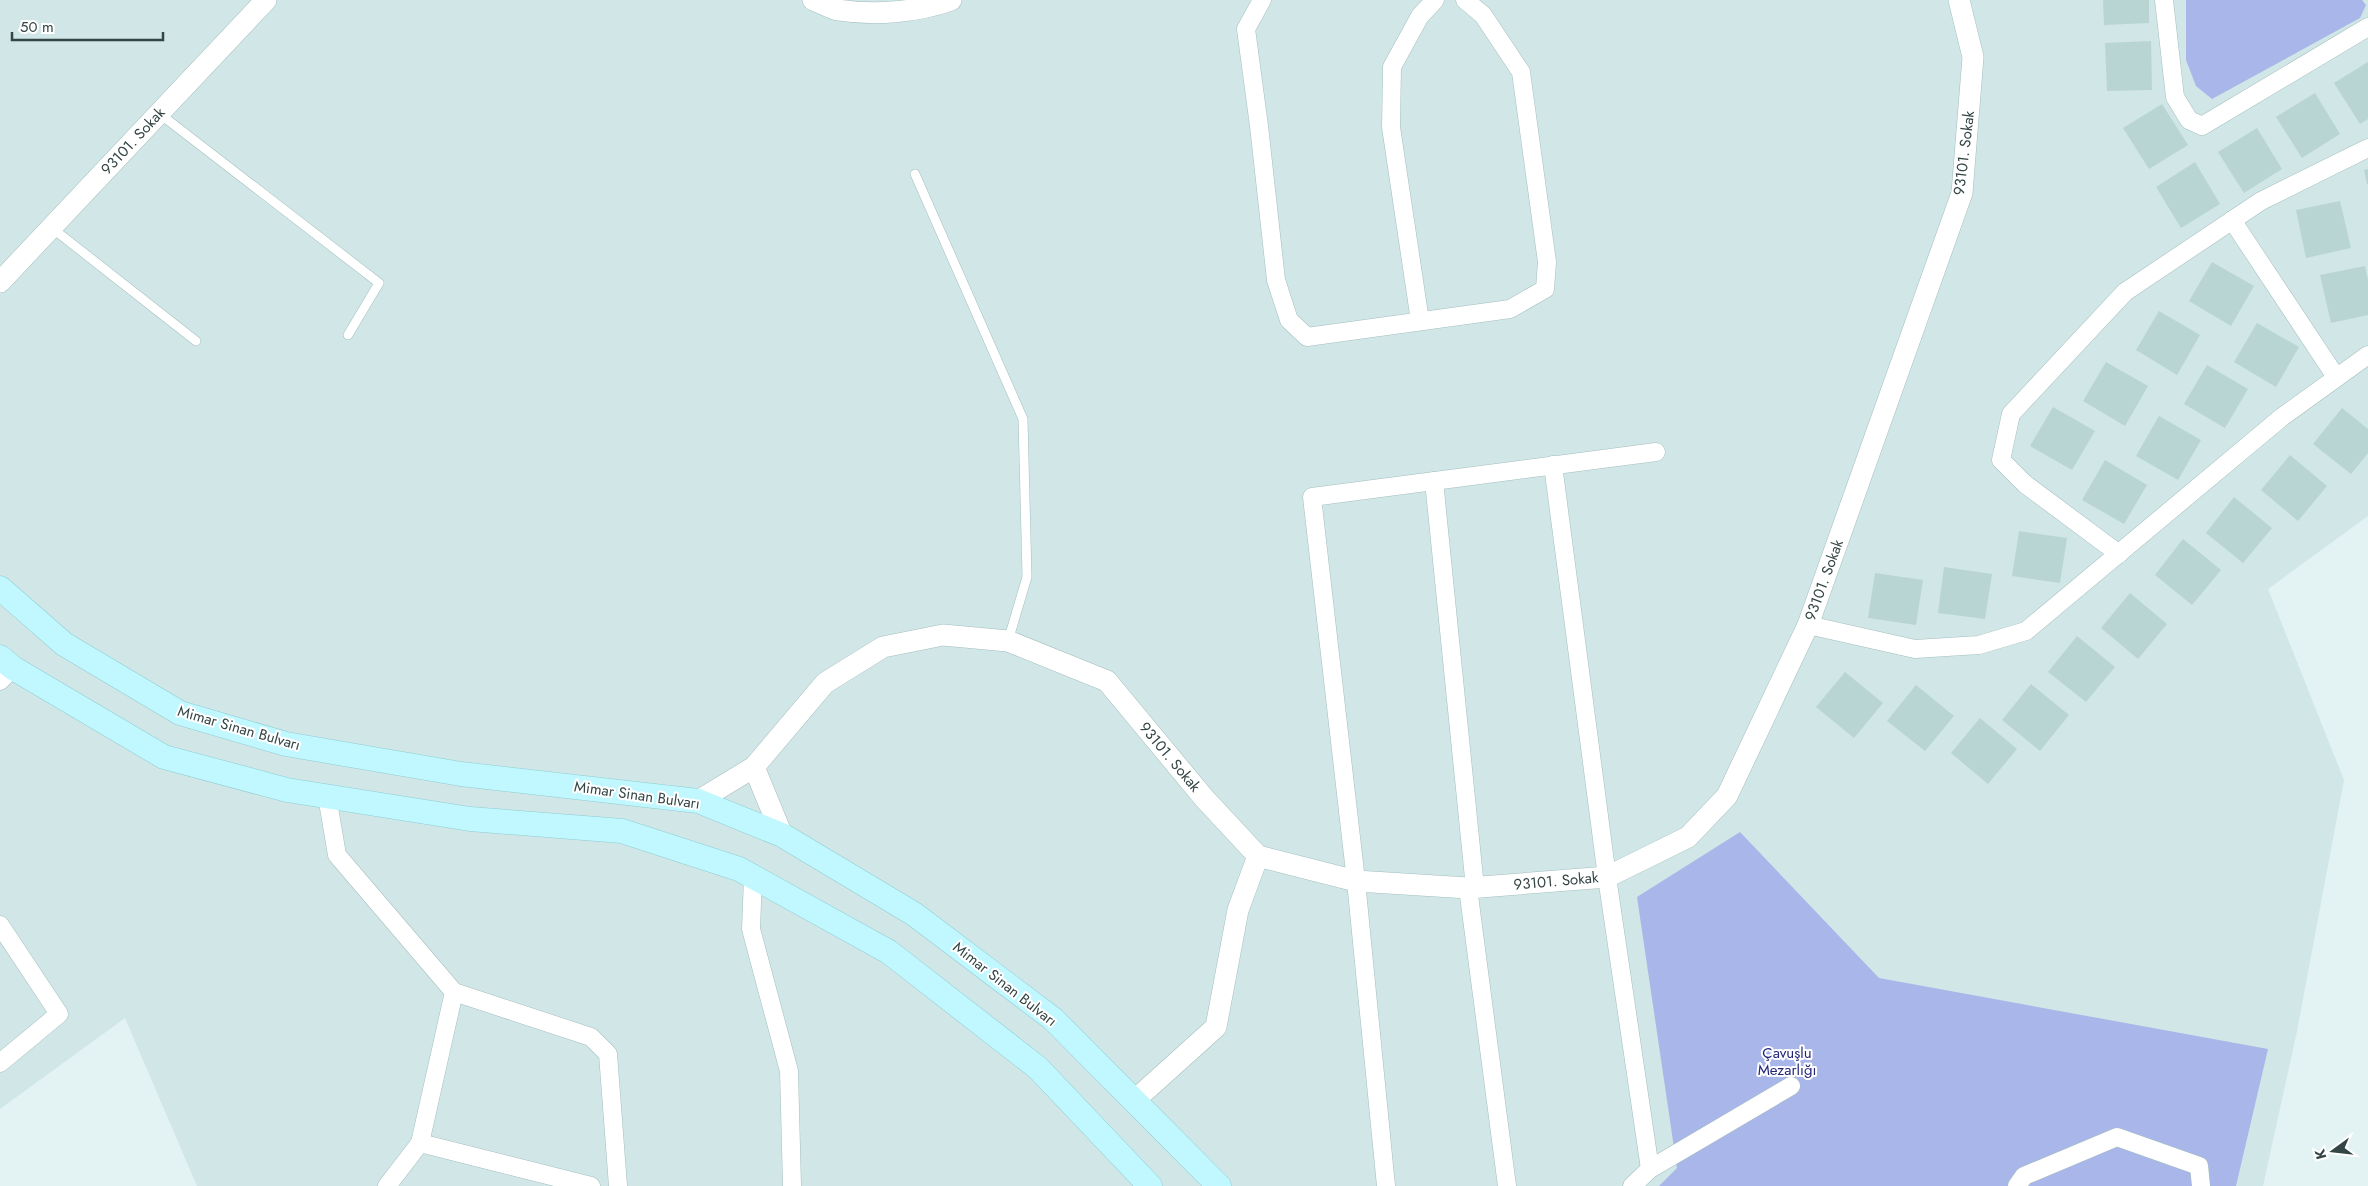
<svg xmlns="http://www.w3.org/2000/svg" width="2368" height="1186" viewBox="0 0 2368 1186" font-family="Jost,sans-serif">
	<rect width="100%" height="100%" fill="#e3f2f3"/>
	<path fill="#d1e6e7" d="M0,0H2368V516L2268,589L2344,780L2297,1031L2263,1186H197L125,1018L0,1109Z"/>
	<g fill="#a9b6ea">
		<path d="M2186,0H2362L2366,5L2360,18L2212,99L2196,86L2186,60Z"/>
		<path d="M1740,832L1879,978L2268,1049L2236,1186H1659L1677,1168L1637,897Z"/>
	</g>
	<g fill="#b8d5d4">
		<path d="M2103,0H2149V23L2104,25Z"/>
		<path d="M2151,41L2152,90L2107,91L2105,43Z"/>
		<path d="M2368,62V119L2360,124L2334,83Z"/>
		<path d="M2315,93L2340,134L2302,158L2276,117Z"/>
		<path d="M2162,104L2188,145L2149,169L2123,128Z"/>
		<path d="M2257,128L2282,169L2244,193L2218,152Z"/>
		<path d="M2195,162L2220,204L2181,228L2156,187Z"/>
		<path d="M2368,169V184H2367L2364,170Z"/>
		<path d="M2340,201L2351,248L2306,258L2296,210Z"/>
		<path d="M2212,262L2254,286L2231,326L2189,301Z"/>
		<path d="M2365,266L2368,280V315L2331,323L2320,275Z"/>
		<path d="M2159,311L2200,335L2177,375L2136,350Z"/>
		<path d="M2257,323L2299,347L2276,387L2234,362Z"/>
		<path d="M2106,362L2148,386L2125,426L2083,401Z"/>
		<path d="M2207,365L2248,389L2225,428L2184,404Z"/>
		<path d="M2053,407L2095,431L2072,470L2030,446Z"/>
		<path d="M2342,408L2368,429V453L2351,474L2313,444Z"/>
		<path d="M2159,416L2201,440L2178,480L2136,456Z"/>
		<path d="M2290,455L2327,486L2298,521L2261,490Z"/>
		<path d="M2105,460L2147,485L2124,524L2082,500Z"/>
		<path d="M2234,497L2272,528L2243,563L2206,533Z"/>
		<path d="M2019,531L2067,538L2060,583L2012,576Z"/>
		<path d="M2183,539L2221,570L2192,605L2155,575Z"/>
		<path d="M1944,567L1992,574L1985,619L1938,613Z"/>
		<path d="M1875,573L1923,580L1916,625L1868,618Z"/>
		<path d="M2130,593L2167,624L2138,659L2101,628Z"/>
		<path d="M2077,636L2115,667L2086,702L2048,672Z"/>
		<path d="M1845,672L1883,703L1854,738L1816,707Z"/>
		<path d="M2031,684L2069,715L2040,751L2002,720Z"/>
		<path d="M1916,685L1954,716L1925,751L1887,721Z"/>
		<path d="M1980,718L2017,749L1988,784L1951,753Z"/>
	</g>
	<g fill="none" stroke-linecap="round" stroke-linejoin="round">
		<g stroke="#a5bebe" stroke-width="10">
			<g id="service">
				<path d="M160,114L379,283L348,335"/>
				<path d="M915,174L1023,419L1027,577L1008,641"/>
				<path d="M52,228L196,341"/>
			</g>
		</g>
		<g stroke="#a5bebe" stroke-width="19">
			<g id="minor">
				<path d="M1262,0L1246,29L1259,126L1276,280L1289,320L1307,337L1510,309L1545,289L1547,262L1521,72L1483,15L1465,0"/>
				<path d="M2164,0L2175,97L2189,120L2202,126L2368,27"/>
				<path d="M2232,220L2336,377"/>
				<path d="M1420,321L1391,127L1392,67L1420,16L1435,0"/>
				<path d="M1553,465L1607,877L1650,1169"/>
				<path d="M1434,481L1475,888"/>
				<path d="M2119,554L2025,484L2001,460L2011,414L2125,292L2261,201L2368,148"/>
				<path d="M1808,625L1915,649L1979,645L2026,631L2282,417L2368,355"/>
				<path d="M0,681L13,668"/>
				<path d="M327,796L337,855L454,992L591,1037L608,1054L618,1186"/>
				<path d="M753,877L751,929L789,1071L792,1186"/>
				<path d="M1468,888L1507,1186"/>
				<path d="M0,925L59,1014L0,1063"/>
				<path d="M420,1143L591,1186"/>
				<path d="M387,1186L420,1143L454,992"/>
				<path d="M1386,1186L1356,881L1312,497L1656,452"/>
				<path d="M1632,1186L1650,1169L1791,1086"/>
				<path d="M2017,1186L2024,1176L2117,1137L2199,1166L2201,1186"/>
			</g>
		</g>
		<g stroke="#a5bebe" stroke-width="22">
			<g id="tertiary">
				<path d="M813,0C821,3 830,8 838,10C875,16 917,12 951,0"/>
				<path d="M0,282L266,0"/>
				<path d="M754,767L782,835"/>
				<path d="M698,801L754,767L825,683L883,647L943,635L1008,641L1107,681L1204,798L1258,856L1356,881L1468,888L1607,877L1688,837L1727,796L1808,625L1962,193L1973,57L1959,0"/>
				<path d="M1135,1100L1216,1027L1238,910L1258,856"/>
			</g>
		</g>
		<g stroke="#8ecdd2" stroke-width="25">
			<g id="secondary">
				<path d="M0,588L64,644L180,713L286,744L461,774L698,801L782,835L914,914L1053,1019L1219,1186"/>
				<path d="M0,657L13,668L164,757L287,790L470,819L622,831L739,869L889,952L1038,1068L1150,1186"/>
			</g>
		</g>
		<use href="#service" stroke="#fff" stroke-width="9"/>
		<use href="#minor" stroke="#fff" stroke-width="18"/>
		<use href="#tertiary" stroke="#fff" stroke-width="21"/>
		<use href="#secondary" stroke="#c1f8ff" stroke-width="24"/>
	</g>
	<g text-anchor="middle" stroke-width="4" stroke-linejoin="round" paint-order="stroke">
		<g font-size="15" fill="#334544" stroke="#fff">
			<text transform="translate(133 141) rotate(-47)" y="5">93101. Sokak</text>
			<text transform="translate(1964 153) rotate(-83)" y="5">93101. Sokak</text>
			<text transform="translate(1824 580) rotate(-70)" y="5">93101. Sokak</text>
			<text transform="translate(239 728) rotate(16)" y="5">Mimar Sinan Bulvarı</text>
			<text transform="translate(1170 757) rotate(50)" y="5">93101. Sokak</text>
			<text transform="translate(637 795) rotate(8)" y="5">Mimar Sinan Bulvarı</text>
			<text transform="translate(1556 881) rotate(-5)" y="5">93101. Sokak</text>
			<text transform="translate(1005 984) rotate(38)" y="5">Mimar Sinan Bulvarı</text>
		</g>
		<g font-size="15" fill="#24267a" stroke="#fff">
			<text x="1787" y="1058">Çavuşlu<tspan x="1787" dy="17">Mezarlığı</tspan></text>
		</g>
	</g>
	<g transform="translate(2333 1151) rotate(255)" stroke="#ffffff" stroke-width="4" paint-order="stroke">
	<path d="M0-4L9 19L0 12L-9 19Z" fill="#334544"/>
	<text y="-8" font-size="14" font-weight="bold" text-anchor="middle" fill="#334544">K</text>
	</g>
	<path d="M12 32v8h151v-8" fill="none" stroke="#334544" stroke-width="2.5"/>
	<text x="20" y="32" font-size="15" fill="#334544" stroke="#ffffff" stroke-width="4" paint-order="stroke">50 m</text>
</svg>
